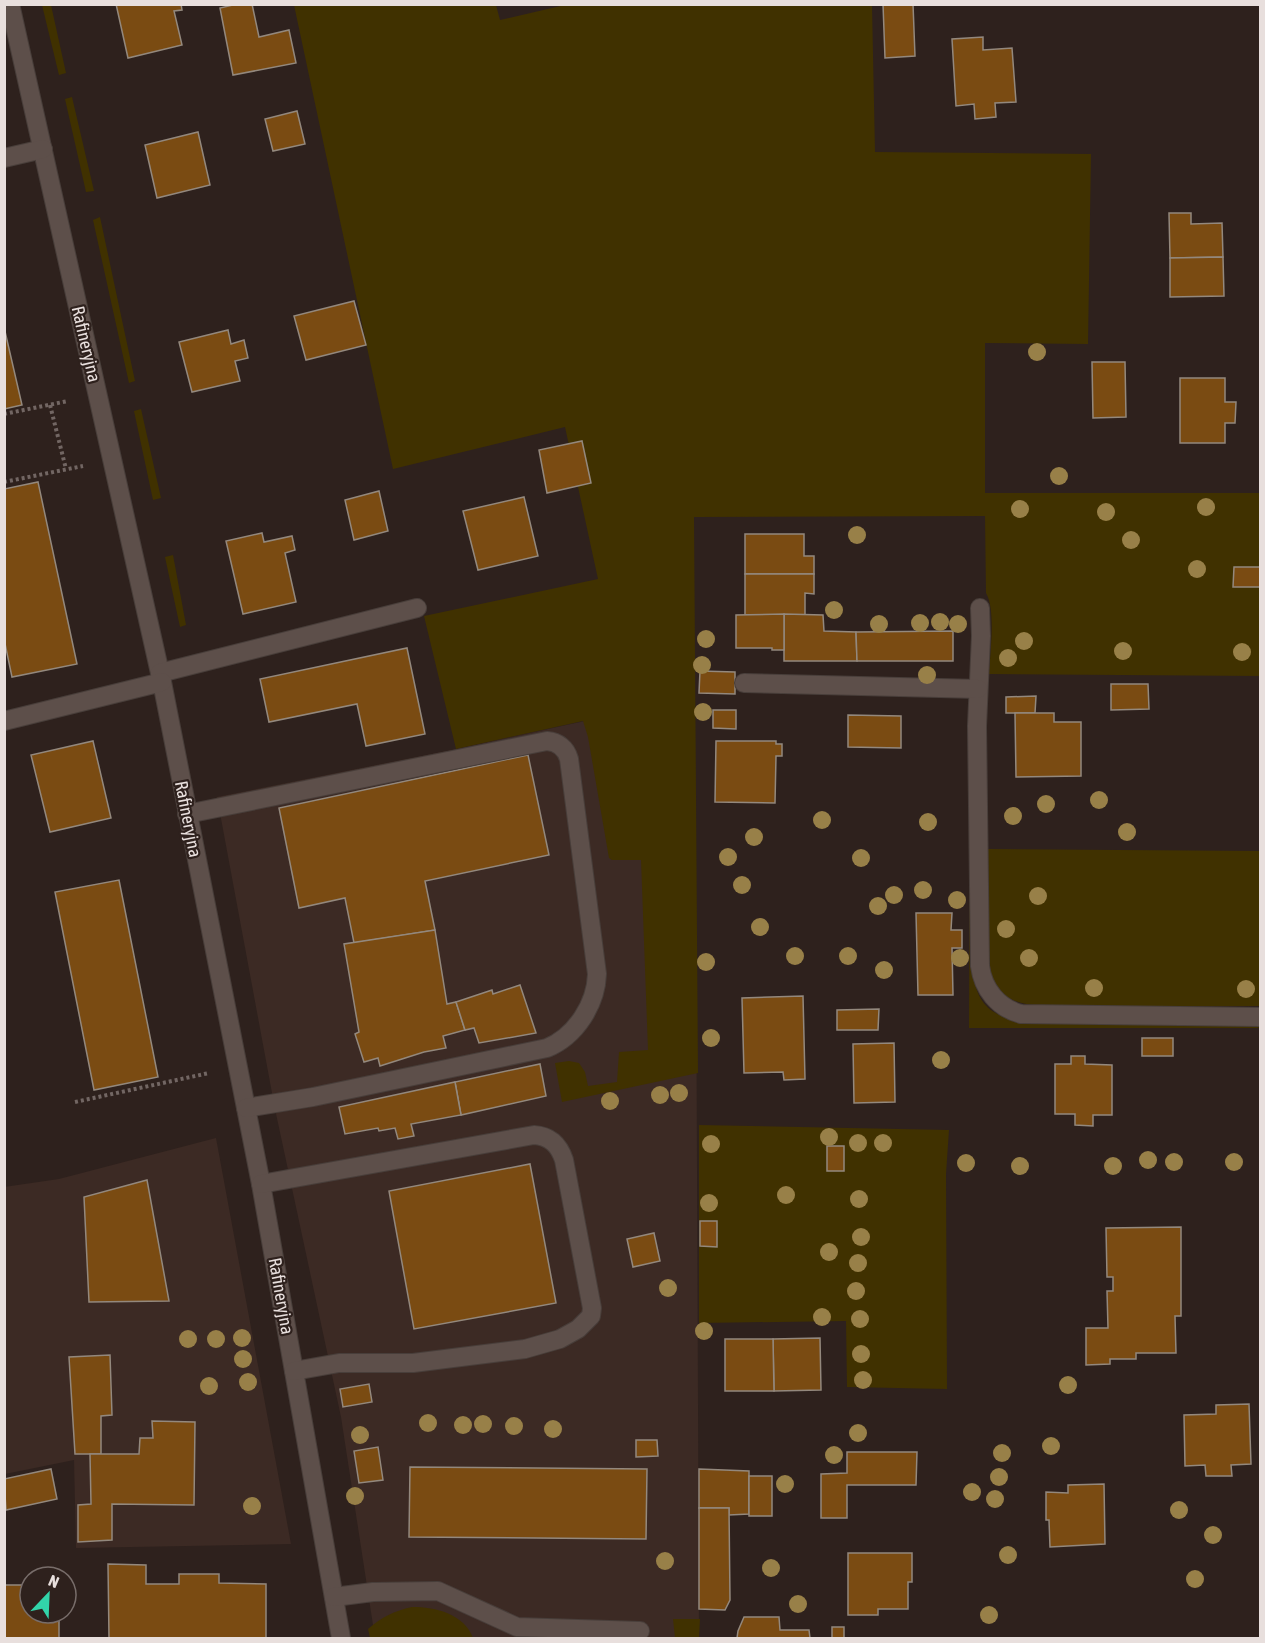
<svg xmlns="http://www.w3.org/2000/svg" width="1265" height="1643" viewBox="0 0 1265 1643" font-family="'Asap Condensed',sans-serif">
	<rect width="100%" height="100%" fill="#2e211d"/>
	<g fill="#3c2a24">
		<path d="M695,697L699,1638H375L341,1417L275,1109L217,797L456,749Z"/>
		<path d="M216,1138L291,1544L76,1548L74,1460L5,1474L4,1187L59,1179Z"/>
	</g>
	<g fill="#403100">
		<path d="M569,4L872,5L875,152L1091,154L1088,344L985,343V493H1260V676L989,674C990,653 996,610 986,593L985,516L694,517L698,1073L562,1102L555,1063L569,1061L579,1063L585,1072L588,1086L617,1082L619,1052L648,1050L641,860H612L609,858L588,737L583,721L456,749L424,616L598,579L565,427L393,469L294,5H496L500,20Z"/>
		<path d="M42,5H51L66,73L59,75Z"/>
		<path d="M72,97L94,191L86,192L65,99Z"/>
		<path d="M100,217L135,381L129,383L93,220Z"/>
		<path d="M141,409L161,498L153,500L134,411Z"/>
		<path d="M173,555L186,625L180,627L165,557Z"/>
		<path d="M970,807L974,980C980,1007 993,1015 1019,1021L1250,1024L1260,1028H969Z"/>
		<path d="M988,849L1260,851V1006L1060,1007C1029,1005 997,1006 989,969Z"/>
		<path d="M699,1125L949,1130L946,1174L947,1389L847,1387L846,1321L699,1323Z"/>
		<path d="M412,1607C436,1607 464,1614 473,1638H370L368,1629C382,1617 394,1611 412,1607Z"/>
		<path d="M673,1619H700L699,1638H675Z"/>
	</g>
	<g fill="#7a4b12" stroke="#93887d" stroke-width="1.5">
		<path d="M116,4H181L182,10L174,11L182,45L128,58Z"/>
		<path d="M237,4H252L259,37L289,30L296,63L233,75L220,8Z"/>
		<path d="M883,4H913L915,56L885,58Z"/>
		<path d="M983,37V50L1012,48L1016,102L995,103L996,117L975,119L974,104L956,106L952,39Z"/>
		<path d="M297,111L305,144L273,151L265,119Z"/>
		<path d="M198,132L210,185L157,198L145,145Z"/>
		<path d="M1169,213H1191V224L1222,223L1223,257L1170,258Z"/>
		<path d="M1223,257L1224,296L1170,297V258Z"/>
		<path d="M354,301L366,345L306,360L294,316Z"/>
		<path d="M4,327L22,405L4,409Z"/>
		<path d="M228,330L231,344L244,340L248,358L235,361L240,381L192,392L179,342Z"/>
		<path d="M1092,362H1125L1126,417L1093,418Z"/>
		<path d="M1180,378H1225V402H1236L1235,423H1225V443H1180Z"/>
		<path d="M582,441L591,483L547,493L539,450Z"/>
		<path d="M38,482L77,664L12,677L4,639V489Z"/>
		<path d="M379,491L388,531L354,540L345,500Z"/>
		<path d="M524,497L538,556L478,570L463,511Z"/>
		<path d="M262,533L264,542L292,536L295,550L285,553L296,602L243,614L226,541Z"/>
		<path d="M745,534H804V556H814V574H745Z"/>
		<path d="M1234,567H1260V587H1233Z"/>
		<path d="M745,574H814V594L805,593V615H745Z"/>
		<path d="M784,614L823,615L824,631L856,632L857,661H784Z"/>
		<path d="M784,614V650H772V648H736V615Z"/>
		<path d="M953,631V661H857L856,632Z"/>
		<path d="M407,648L425,734L366,746L357,704L269,722L260,679Z"/>
		<path d="M700,671L735,672V694L699,693Z"/>
		<path d="M1111,684H1148L1149,709L1111,710Z"/>
		<path d="M1036,696L1035,713H1006V697Z"/>
		<path d="M713,710H736V729L713,728Z"/>
		<path d="M1015,713H1054V722H1081V776L1016,777Z"/>
		<path d="M848,715L901,716V748L848,747Z"/>
		<path d="M93,741L111,818L50,832L31,755Z"/>
		<path d="M716,741H776V744H782V756H776L775,803L715,802Z"/>
		<path d="M528,755L549,855L425,881L435,930L354,943L345,898L299,908L279,808Z"/>
		<path d="M119,880L158,1077L94,1090L55,892Z"/>
		<path d="M916,913H952L951,930H962V948H952L953,995H918Z"/>
		<path d="M435,930L447,1004L456,1002L465,1030L443,1036L446,1048L424,1052L380,1066L378,1058L364,1062L355,1034L359,1032L344,944Z"/>
		<path d="M520,985L536,1033L479,1043L474,1028L465,1030L456,1002L492,990L493,994Z"/>
		<path d="M803,996L805,1079L784,1080L783,1072L744,1073L742,998Z"/>
		<path d="M879,1009L878,1030H837V1010Z"/>
		<rect x="1142" y="1038" width="31" height="18"/>
		<path d="M894,1043L895,1102L854,1103L853,1044Z"/>
		<path d="M1071,1056H1085V1064L1112,1065V1115H1093V1126L1075,1125V1114H1055V1064H1071Z"/>
		<path d="M540,1064L546,1096L461,1115L455,1082Z"/>
		<path d="M455,1082L461,1115L411,1124L414,1136L398,1139L395,1128L379,1131L378,1128L345,1134L339,1107Z"/>
		<rect x="827" y="1146" width="17" height="25"/>
		<path d="M530,1164L556,1303L414,1329L389,1191Z"/>
		<path d="M147,1180L169,1301L89,1302L84,1197Z"/>
		<path d="M700,1221H717V1247L700,1246Z"/>
		<path d="M1181,1227V1316H1175L1176,1353H1136V1359H1110V1364L1086,1365V1328H1108L1107,1291H1113V1277H1107L1106,1228Z"/>
		<path d="M654,1233L660,1261L633,1267L627,1239Z"/>
		<path d="M820,1338L821,1390L774,1391L773,1339Z"/>
		<path d="M725,1339H773L774,1391H725Z"/>
		<path d="M110,1355L112,1415L101,1416V1454H75L69,1357Z"/>
		<path d="M369,1384L372,1402L343,1407L340,1389Z"/>
		<path d="M1249,1404L1251,1464L1231,1465L1232,1476H1206L1205,1465L1185,1466L1184,1415L1216,1414V1405Z"/>
		<path d="M152,1421L195,1422L194,1505L112,1504V1540L78,1542V1505L91,1504L90,1454H139L140,1438H153Z"/>
		<path d="M636,1440H657L658,1456L636,1457Z"/>
		<path d="M378,1447L383,1480L359,1483L354,1451Z"/>
		<path d="M847,1452H917L916,1485H847V1518H821V1474L847,1473Z"/>
		<path d="M410,1467L647,1469L646,1539L409,1537Z"/>
		<path d="M51,1469L57,1499L6,1510L4,1479Z"/>
		<path d="M699,1469L749,1471V1514L729,1515V1508H699Z"/>
		<rect x="749" y="1476" width="23" height="40"/>
		<path d="M1104,1484L1105,1544L1050,1547L1049,1520H1046V1492L1068,1493V1485Z"/>
		<path d="M699,1508H729L730,1600L725,1610L699,1609Z"/>
		<path d="M848,1553H912V1582H908V1609H878V1615H848Z"/>
		<path d="M108,1564L146,1565V1584H179V1574H219V1583L266,1584V1638H109Z"/>
		<path d="M4,1585H30V1613H59V1638H4Z"/>
		<path d="M744,1617H779L780,1630H809L810,1638H737L738,1631Z"/>
		<rect x="832" y="1627" width="12" height="11"/>
	</g>
	<g fill="none" stroke-linecap="round" stroke-linejoin="round">
		<g stroke="#483e3a" stroke-width="20">
			<g id="minor">
				<path d="M10,4L162,682L261,1184L341,1638"/>
				<path d="M4,158L43,149"/>
				<path d="M980,608L981,636L977,726L980,966C983,989 998,1008 1021,1014L1260,1017"/>
				<path d="M160,673L417,608"/>
				<path d="M744,683L978,689"/>
				<path d="M4,721L162,682"/>
				<path d="M187,814L547,741C558,742 566,748 569,759L597,974C596,1004 576,1036 547,1048L313,1097L246,1108"/>
				<path d="M261,1184L534,1135C550,1136 559,1145 564,1160L592,1308L591,1316L578,1329L560,1339L525,1349L413,1363H339L294,1371"/>
				<path d="M334,1597L373,1592L438,1591L517,1627L640,1631"/>
			</g>
		</g>
		<g stroke="#726663" stroke-width="4" stroke-dasharray="3 3" stroke-linecap="butt">
			<path d="M50,405L66,469"/>
			<path d="M4,414L68,401"/>
			<path d="M4,482L83,466"/>
			<path d="M75,1102L209,1073"/>
		</g>
		<use href="#minor" stroke="#5d4f4a" stroke-width="18"/>
	</g>
	<g fill="#988048">
		<circle cx="1037" cy="352" r="9"/>
		<circle cx="1059" cy="476" r="9"/>
		<circle cx="1206" cy="507" r="9"/>
		<circle cx="1020" cy="509" r="9"/>
		<circle cx="1106" cy="512" r="9"/>
		<circle cx="857" cy="535" r="9"/>
		<circle cx="1131" cy="540" r="9"/>
		<circle cx="1197" cy="569" r="9"/>
		<circle cx="834" cy="610" r="9"/>
		<circle cx="940" cy="622" r="9"/>
		<circle cx="920" cy="623" r="9"/>
		<circle cx="879" cy="624" r="9"/>
		<circle cx="958" cy="624" r="9"/>
		<circle cx="706" cy="639" r="9"/>
		<circle cx="1024" cy="641" r="9"/>
		<circle cx="1123" cy="651" r="9"/>
		<circle cx="1242" cy="652" r="9"/>
		<circle cx="1008" cy="658" r="9"/>
		<circle cx="702" cy="665" r="9"/>
		<circle cx="927" cy="675" r="9"/>
		<circle cx="703" cy="712" r="9"/>
		<circle cx="1099" cy="800" r="9"/>
		<circle cx="1046" cy="804" r="9"/>
		<circle cx="1013" cy="816" r="9"/>
		<circle cx="822" cy="820" r="9"/>
		<circle cx="928" cy="822" r="9"/>
		<circle cx="1127" cy="832" r="9"/>
		<circle cx="754" cy="837" r="9"/>
		<circle cx="728" cy="857" r="9"/>
		<circle cx="861" cy="858" r="9"/>
		<circle cx="742" cy="885" r="9"/>
		<circle cx="923" cy="890" r="9"/>
		<circle cx="894" cy="895" r="9"/>
		<circle cx="1038" cy="896" r="9"/>
		<circle cx="957" cy="900" r="9"/>
		<circle cx="878" cy="906" r="9"/>
		<circle cx="760" cy="927" r="9"/>
		<circle cx="1006" cy="929" r="9"/>
		<circle cx="795" cy="956" r="9"/>
		<circle cx="848" cy="956" r="9"/>
		<circle cx="960" cy="958" r="9"/>
		<circle cx="1029" cy="958" r="9"/>
		<circle cx="706" cy="962" r="9"/>
		<circle cx="884" cy="970" r="9"/>
		<circle cx="1094" cy="988" r="9"/>
		<circle cx="1246" cy="989" r="9"/>
		<circle cx="711" cy="1038" r="9"/>
		<circle cx="941" cy="1060" r="9"/>
		<circle cx="679" cy="1093" r="9"/>
		<circle cx="660" cy="1095" r="9"/>
		<circle cx="610" cy="1101" r="9"/>
		<circle cx="829" cy="1137" r="9"/>
		<circle cx="858" cy="1143" r="9"/>
		<circle cx="883" cy="1143" r="9"/>
		<circle cx="711" cy="1144" r="9"/>
		<circle cx="1148" cy="1160" r="9"/>
		<circle cx="1174" cy="1162" r="9"/>
		<circle cx="1234" cy="1162" r="9"/>
		<circle cx="966" cy="1163" r="9"/>
		<circle cx="1020" cy="1166" r="9"/>
		<circle cx="1113" cy="1166" r="9"/>
		<circle cx="786" cy="1195" r="9"/>
		<circle cx="859" cy="1199" r="9"/>
		<circle cx="709" cy="1203" r="9"/>
		<circle cx="861" cy="1237" r="9"/>
		<circle cx="829" cy="1252" r="9"/>
		<circle cx="858" cy="1263" r="9"/>
		<circle cx="668" cy="1288" r="9"/>
		<circle cx="856" cy="1291" r="9"/>
		<circle cx="822" cy="1317" r="9"/>
		<circle cx="860" cy="1319" r="9"/>
		<circle cx="704" cy="1331" r="9"/>
		<circle cx="242" cy="1338" r="9"/>
		<circle cx="188" cy="1339" r="9"/>
		<circle cx="216" cy="1339" r="9"/>
		<circle cx="861" cy="1354" r="9"/>
		<circle cx="243" cy="1359" r="9"/>
		<circle cx="863" cy="1380" r="9"/>
		<circle cx="248" cy="1382" r="9"/>
		<circle cx="1068" cy="1385" r="9"/>
		<circle cx="209" cy="1386" r="9"/>
		<circle cx="428" cy="1423" r="9"/>
		<circle cx="483" cy="1424" r="9"/>
		<circle cx="463" cy="1425" r="9"/>
		<circle cx="514" cy="1426" r="9"/>
		<circle cx="553" cy="1429" r="9"/>
		<circle cx="858" cy="1433" r="9"/>
		<circle cx="360" cy="1435" r="9"/>
		<circle cx="1051" cy="1446" r="9"/>
		<circle cx="1002" cy="1453" r="9"/>
		<circle cx="834" cy="1455" r="9"/>
		<circle cx="999" cy="1477" r="9"/>
		<circle cx="785" cy="1484" r="9"/>
		<circle cx="972" cy="1492" r="9"/>
		<circle cx="355" cy="1496" r="9"/>
		<circle cx="995" cy="1499" r="9"/>
		<circle cx="252" cy="1506" r="9"/>
		<circle cx="1179" cy="1510" r="9"/>
		<circle cx="1213" cy="1535" r="9"/>
		<circle cx="1008" cy="1555" r="9"/>
		<circle cx="665" cy="1561" r="9"/>
		<circle cx="771" cy="1568" r="9"/>
		<circle cx="1195" cy="1579" r="9"/>
		<circle cx="798" cy="1604" r="9"/>
		<circle cx="989" cy="1615" r="9"/>
	</g>
	<g text-anchor="middle" stroke-width="4.5" stroke-linejoin="round" paint-order="stroke">
		<g font-size="18" fill="#e8dfdd" stroke="#2e211d">
			<text transform="translate(86 344) rotate(77)" y="6">Rafineryjna</text>
			<text transform="translate(188 819) rotate(79)" y="6">Rafineryjna</text>
			<text transform="translate(281 1296) rotate(80)" y="6">Rafineryjna</text>
		</g>
	</g>
	<rect width="1265" height="1643" fill="none" stroke="#e8dfdd" stroke-width="12"/>
	<g transform="translate(48 1595) rotate(23)"><circle r="28" fill="#2e211d" stroke="#786d6a" stroke-width="1.5"/>
	<path d="M0-4.5L10 22L0 15L-10 22Z" fill="#32d4a9"/>
	<text y="-9" font-size="16" font-weight="bold" text-anchor="middle" fill="#e8dfdd">N</text>
	</g>
</svg>
